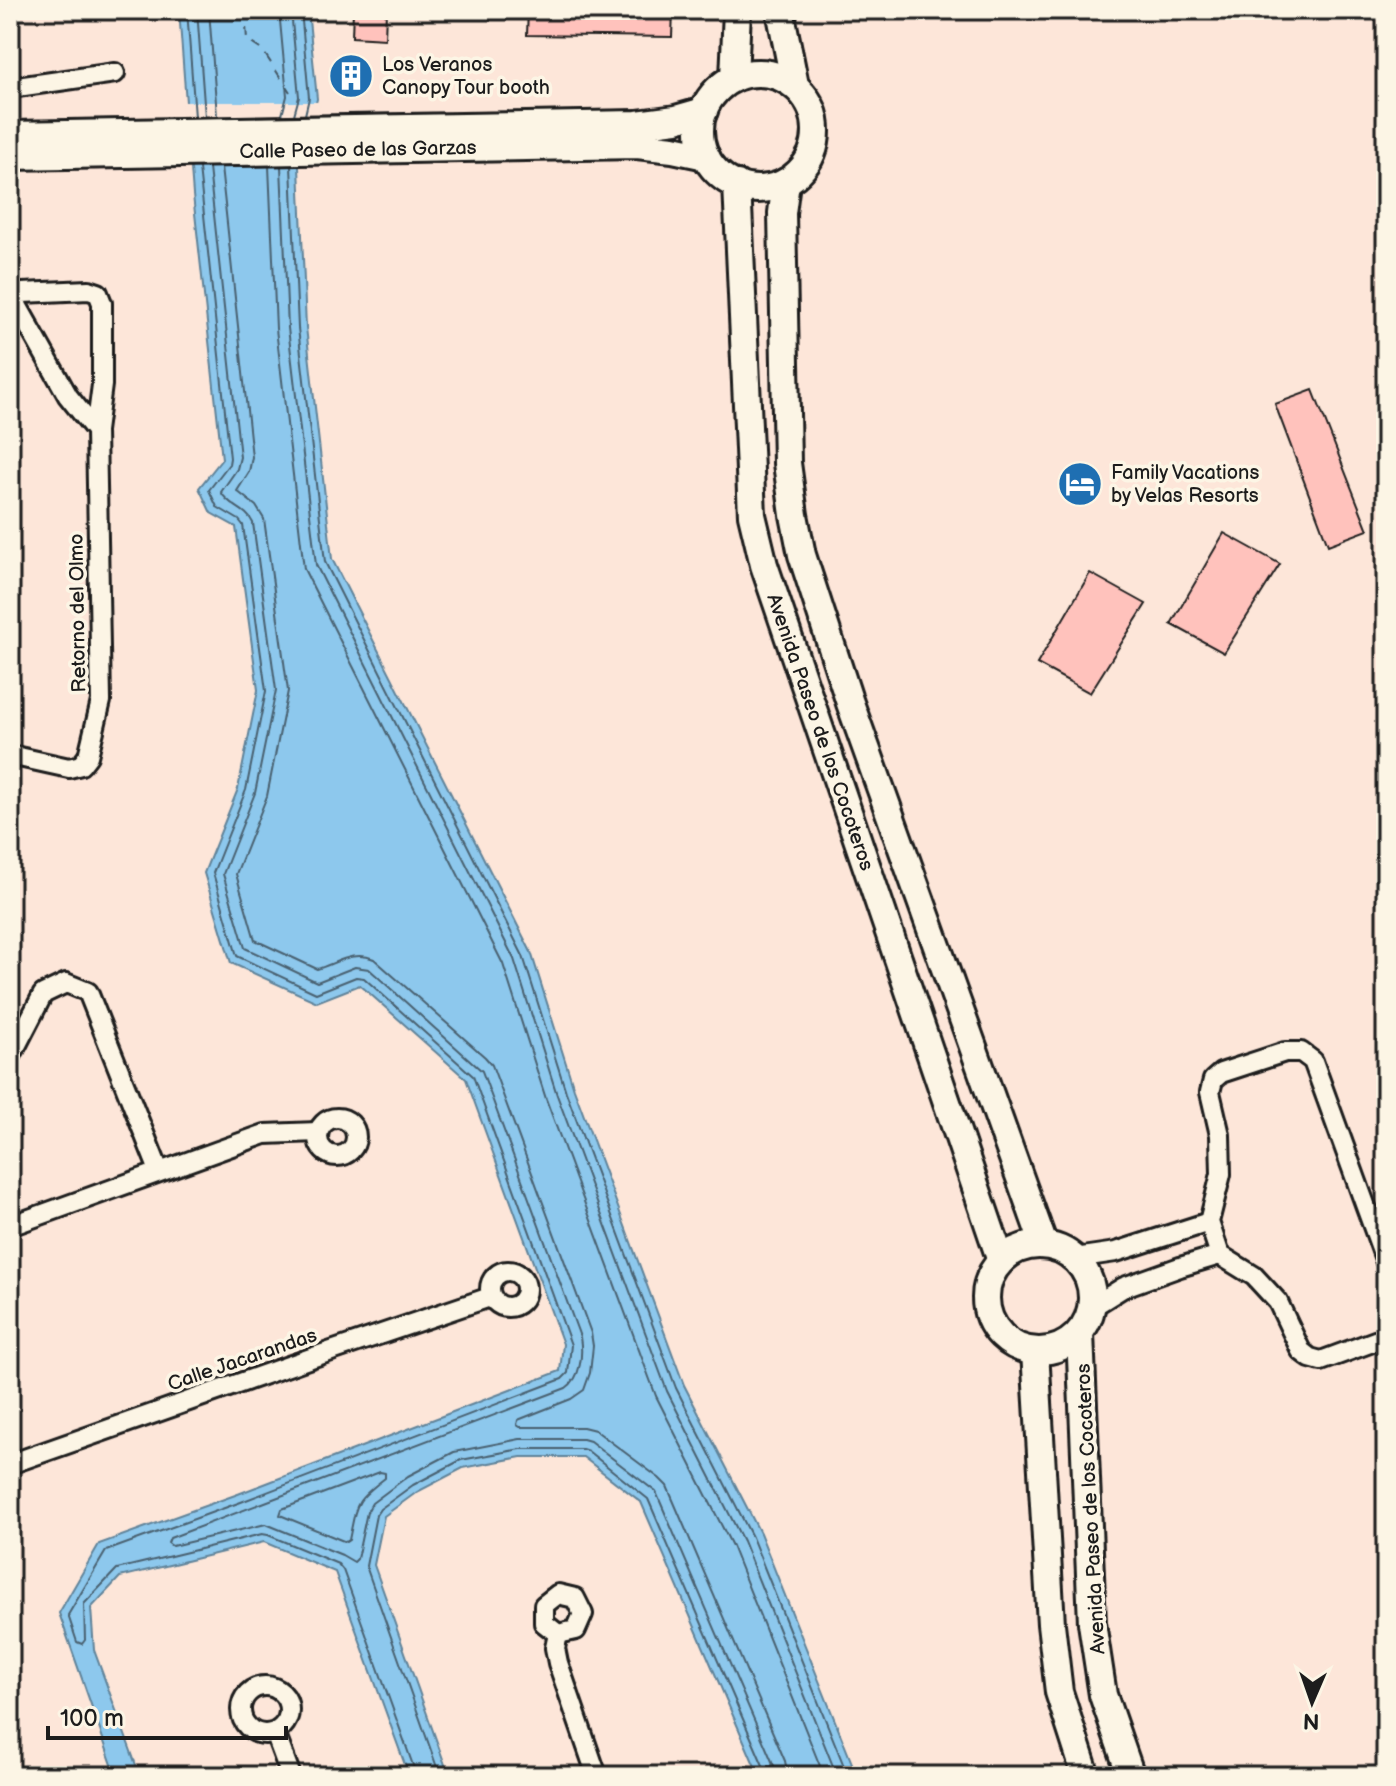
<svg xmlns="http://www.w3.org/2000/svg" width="1396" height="1786" viewBox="0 0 1396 1786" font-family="'Balsamiq Sans',sans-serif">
	<rect width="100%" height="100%" fill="#fde6d9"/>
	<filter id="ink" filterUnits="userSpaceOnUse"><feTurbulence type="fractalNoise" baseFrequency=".0125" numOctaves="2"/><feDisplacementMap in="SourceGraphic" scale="16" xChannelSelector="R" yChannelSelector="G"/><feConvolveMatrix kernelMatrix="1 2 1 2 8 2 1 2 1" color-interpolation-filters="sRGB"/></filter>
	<g filter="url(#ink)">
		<path fill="#8dc8ed" stroke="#608399" stroke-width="2" d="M179,10H308L317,99L299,167L306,327L332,559L531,952L574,1089L684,1385L760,1533L857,1776H759L641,1502L583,1457H521L463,1468L417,1492L384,1516L374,1565L449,1776H409L335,1572L264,1542L120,1577L91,1608L94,1650L140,1776H116L59,1613L99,1544L238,1494L560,1371L563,1344L466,1079L360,985L317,1002L231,963L204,873L238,789L258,690L236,527L211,513L199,488L222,459L193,195Z"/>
		<path fill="#fde6d9" d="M182,102H320L307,154H186Z"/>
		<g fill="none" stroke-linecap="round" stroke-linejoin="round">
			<g stroke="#496170" stroke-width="2">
				<path d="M187,10L195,117"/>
				<path d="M197,10L205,117"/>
				<path d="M209,10L217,116"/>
				<path d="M279,10L287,96L282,115"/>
				<path d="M291,10L299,97L294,115"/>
				<path d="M301,10L309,98L305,115"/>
				<path d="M269,166L276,329L304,569L503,964L546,1099L656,1396L732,1546L824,1776"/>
				<path d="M281,166L288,328L316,565L514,959L557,1095L667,1391L743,1541L837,1776"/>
				<path d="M291,166L298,328L325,562L523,956L566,1092L676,1388L752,1537L848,1776"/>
				<path d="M221,167L252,457L249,472L237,491L256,506L264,519L288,691L267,796L236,874L255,940L317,969C337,963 354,950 374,959L485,1057L492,1065L591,1333L593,1346L590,1373L584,1390L571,1399L518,1420L517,1425L520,1427H583L595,1430L659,1478L667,1486L785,1761L788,1776"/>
				<path d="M199,168L230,458L229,464L209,490L217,507L239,520L243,525L266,691L246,790L213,873L237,956L316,993L356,977L364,978L473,1076L571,1345L568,1373L562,1379L241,1502L106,1551L68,1615L77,1642L82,1644L85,1640L84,1604L117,1569L262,1534L268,1535L338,1564L343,1570L415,1771L416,1776"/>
				<path d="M209,168L240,457L237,469L221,492C228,506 246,508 253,523L276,690L255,793L223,874L245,948L317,982L355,967L369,969L482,1071L580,1337C583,1354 581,1378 566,1388L170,1538L168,1543L172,1546L266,1524L342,1555L354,1562L357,1559L367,1512L372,1503L408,1476L454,1452L520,1439H583L590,1441L656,1492L774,1766L776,1776"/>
				<path d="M380,1472L385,1473V1478C354,1502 357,1502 349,1540L346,1542L280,1515L282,1509Z"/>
				<path d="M440,1776L366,1566L376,1515L380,1509L413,1485L461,1460L521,1449H582L588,1451L648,1499L765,1770L766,1776"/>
			</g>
			<path stroke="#445865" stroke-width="2" stroke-dasharray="10 8" stroke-linecap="butt" d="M245,10L247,40L263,51L290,92"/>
		</g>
		<g fill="#ffc2bc" stroke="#1c1c1c" stroke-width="2">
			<path d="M353,10H386L385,39L352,37Z"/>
			<path d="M528,10H673L672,37L527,35Z"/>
			<path d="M342,69L360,70V83L342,82Z"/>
			<path d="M1313,390L1368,530L1328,545L1275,404Z"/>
			<path d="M1224,533L1280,564L1224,653L1171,624Z"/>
			<path d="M1090,573L1146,604L1090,693L1037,664Z"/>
		</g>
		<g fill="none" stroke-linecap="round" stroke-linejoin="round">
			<g stroke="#1c1c1c" stroke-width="24">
				<g id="street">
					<path d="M10,88L115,73"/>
					<path d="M10,755L69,768L81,765L88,756L101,701L96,431L102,385V303L98,293L89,290L22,293L16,299L18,307L68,396L96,431"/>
					<path d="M10,1058L43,994L66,983L88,992L159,1171"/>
					<circle cx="337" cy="1137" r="19"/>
					<path d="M10,1226L265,1134L318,1132"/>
					<path d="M1075,1258L1116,1252L1209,1222"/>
					<path d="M1386,1262L1313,1061L1301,1052H1285L1221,1073L1213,1080L1210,1092L1220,1135L1221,1174L1209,1222L1220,1255L1254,1276L1278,1302L1301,1351L1310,1358L1321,1361L1386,1337"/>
					<circle cx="508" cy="1289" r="18"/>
					<path d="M1092,1307L1124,1287L1180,1267L1220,1255"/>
					<path d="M10,1464L311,1358L490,1297"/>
					<path d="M558,1594L575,1598L583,1614L576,1630L558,1634L544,1623V1605Z"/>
					<path d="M558,1634L555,1648L558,1663L597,1776"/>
					<circle cx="265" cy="1710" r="24"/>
					<path d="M275,1733L291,1776"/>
				</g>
			</g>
			<g stroke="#1c1c1c" stroke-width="32">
				<g id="secondary">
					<path d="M780,10L795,85"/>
					<circle cx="758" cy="131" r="58"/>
					<path d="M734,78L737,10"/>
					<path d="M10,135L637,124L676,119L704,111"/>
					<path d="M10,156L637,145L673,149L706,156"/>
					<path d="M786,182L782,213L787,463L794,515L802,555L850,703L1044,1245"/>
					<path d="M737,184L752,515L764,565L1001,1261"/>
					<circle cx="1039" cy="1298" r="53"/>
					<path d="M1080,1333L1092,1623L1103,1695L1131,1776"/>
					<path d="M1035,1351L1051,1624L1059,1692L1086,1776"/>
				</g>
			</g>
			<use href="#street" stroke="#fcf5e5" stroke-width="18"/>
			<use href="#secondary" stroke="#fcf5e5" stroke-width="26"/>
		</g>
	</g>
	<defs>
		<g id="building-disc" transform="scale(2.3)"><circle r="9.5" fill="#1f6fb2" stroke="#fcf5e5"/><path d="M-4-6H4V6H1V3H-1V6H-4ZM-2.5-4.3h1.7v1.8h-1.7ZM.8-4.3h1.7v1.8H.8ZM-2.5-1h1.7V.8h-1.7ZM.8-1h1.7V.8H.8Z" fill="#fff"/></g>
		<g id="hotel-disc" transform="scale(2.3)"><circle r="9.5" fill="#1f6fb2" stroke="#fcf5e5"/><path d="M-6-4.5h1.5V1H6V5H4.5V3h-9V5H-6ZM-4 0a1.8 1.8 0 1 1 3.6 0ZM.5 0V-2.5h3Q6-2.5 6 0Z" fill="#fff"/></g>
	</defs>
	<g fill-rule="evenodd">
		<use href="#building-disc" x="351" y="76"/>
		<use href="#hotel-disc" x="1080" y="484"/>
	</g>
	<g text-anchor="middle" stroke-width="7" stroke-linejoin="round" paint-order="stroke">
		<g font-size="20" fill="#1c1c1c" stroke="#fcf5e5" text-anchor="start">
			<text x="382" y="71">Los Veranos<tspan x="382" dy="23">Canopy Tour booth</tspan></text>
			<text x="1111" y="479">Family Vacations<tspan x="1111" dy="23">by Velas Resorts</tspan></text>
		</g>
		<g font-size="20" fill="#1c1c1c" stroke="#fcf5e5">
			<text transform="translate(358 149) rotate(-1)" y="7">Calle Paseo de las Garzas</text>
			<text transform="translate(77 613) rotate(-91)" y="7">Retorno del Olmo</text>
			<text transform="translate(821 732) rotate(71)" y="7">Avenida Paseo de los Cocoteros</text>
			<text transform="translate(242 1359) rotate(-19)" y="7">Calle Jacarandas</text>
			<text transform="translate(1090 1509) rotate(-93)" y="7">Avenida Paseo de los Cocoteros</text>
		</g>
	</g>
	<rect width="1396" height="1786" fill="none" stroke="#fcf5e5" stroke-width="40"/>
	<rect x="20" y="20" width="1356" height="1746" fill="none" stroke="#1c1c1c" stroke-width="3" filter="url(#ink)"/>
	<g transform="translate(1312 1702) rotate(182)" stroke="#fcf5e5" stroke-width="6" paint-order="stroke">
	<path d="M0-6L14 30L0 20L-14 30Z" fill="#1c1c1c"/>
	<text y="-12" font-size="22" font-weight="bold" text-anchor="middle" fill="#1c1c1c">N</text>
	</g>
	<path d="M48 1726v12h238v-12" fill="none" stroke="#1c1c1c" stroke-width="4"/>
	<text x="60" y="1726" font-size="24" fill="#1c1c1c" stroke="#fcf5e5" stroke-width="6" paint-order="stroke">100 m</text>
</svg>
